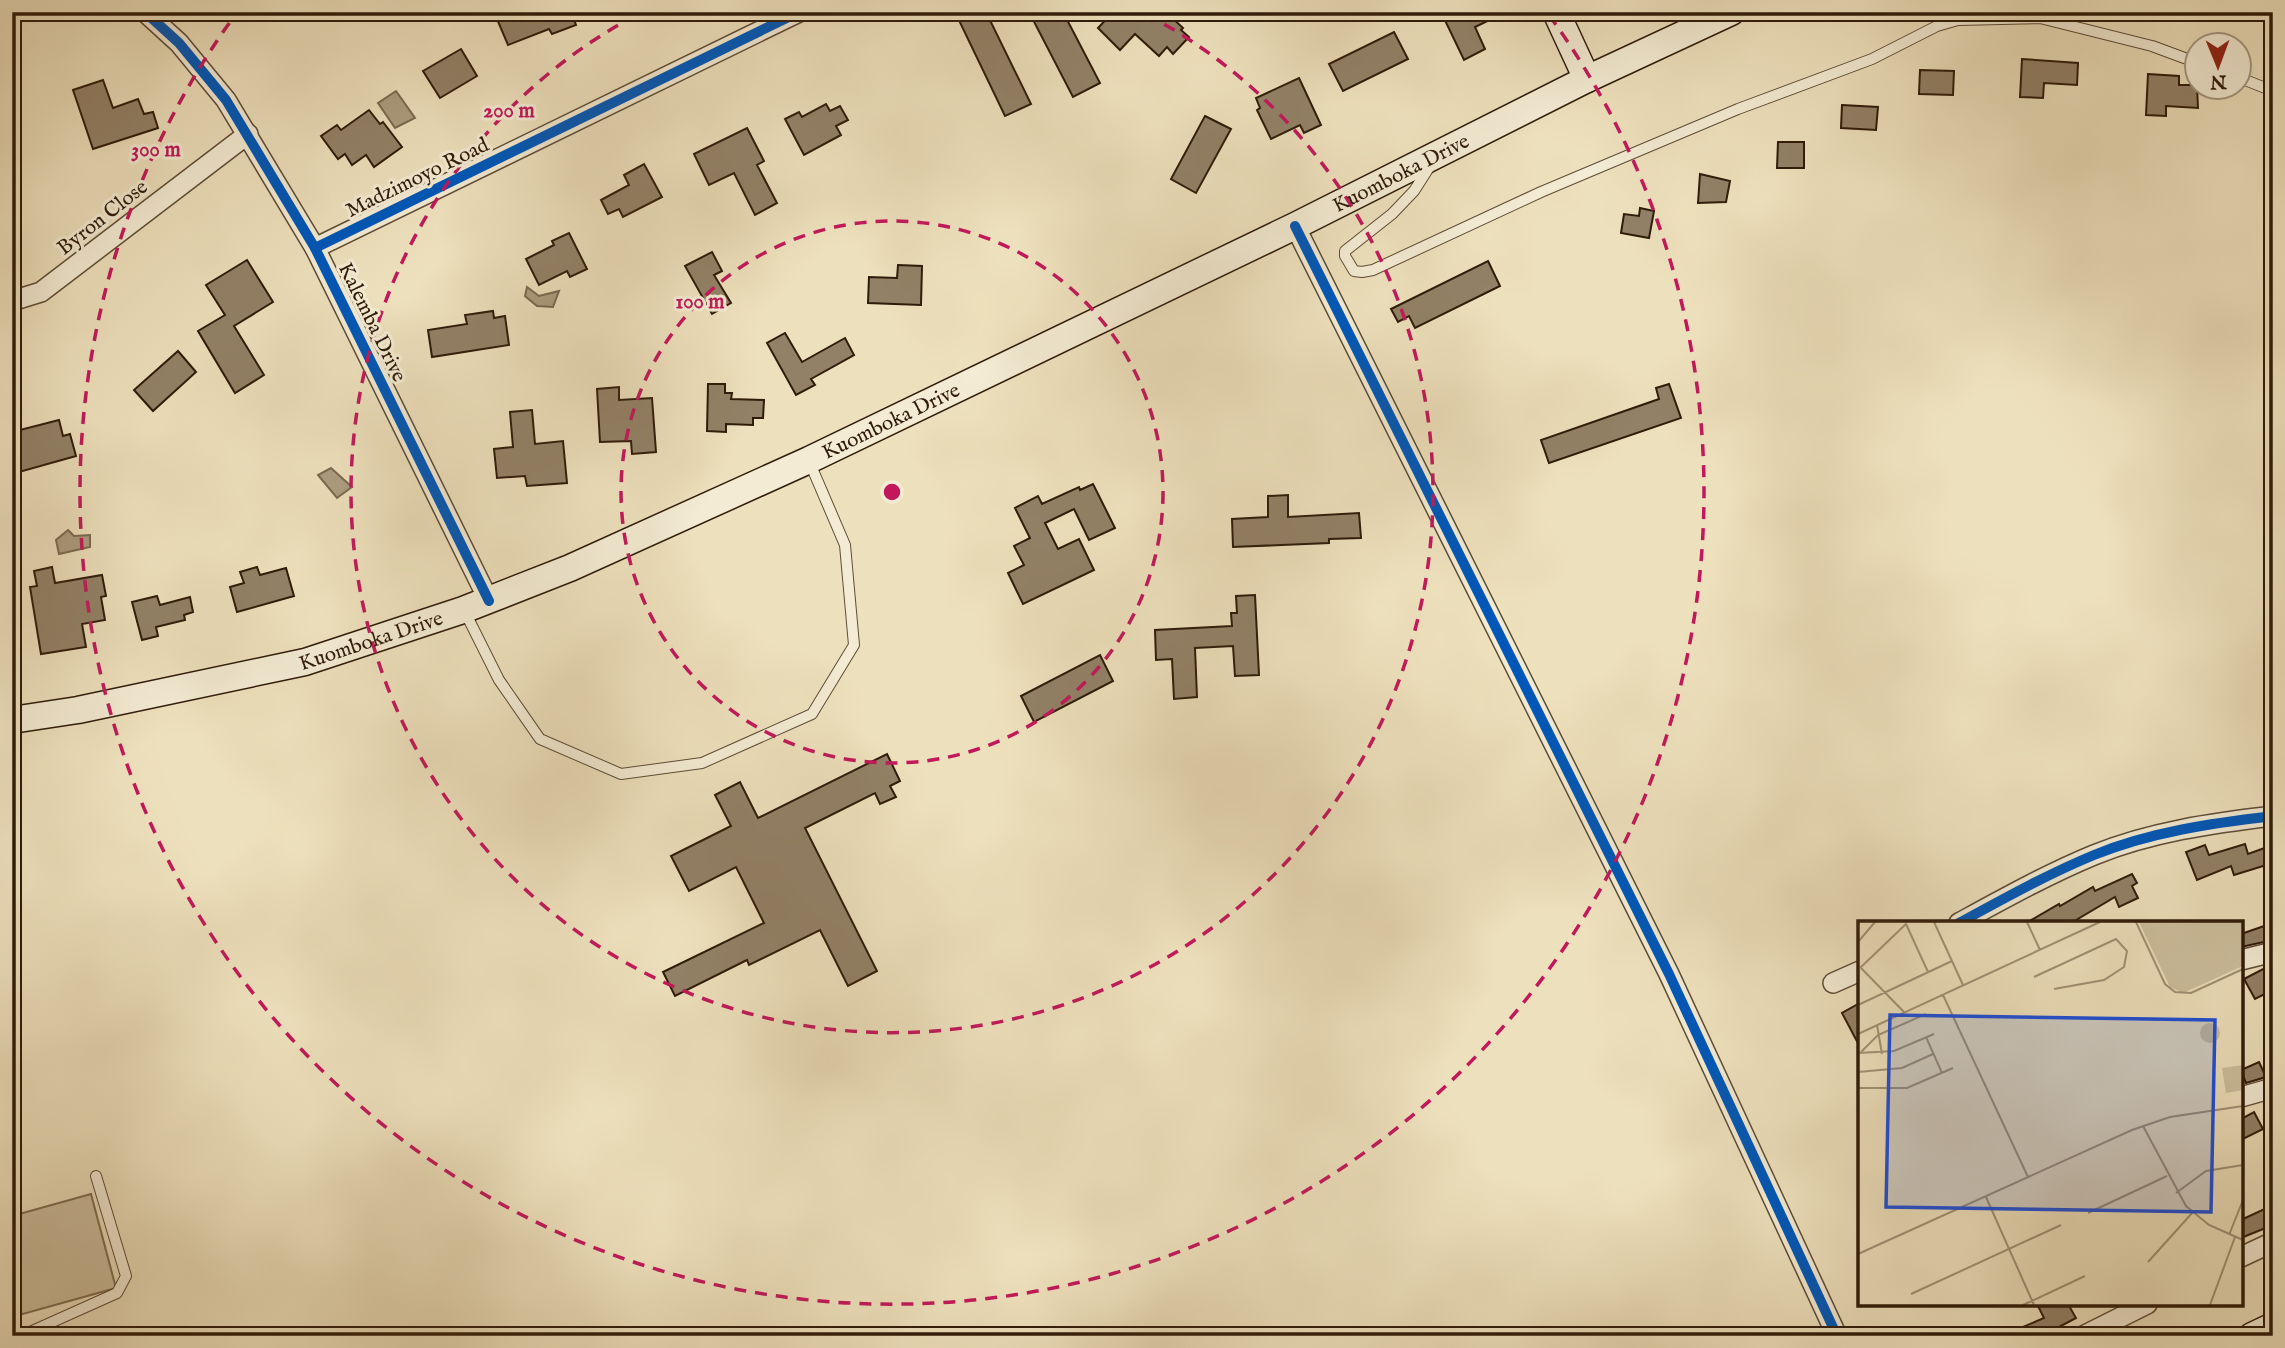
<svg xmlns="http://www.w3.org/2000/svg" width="2285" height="1348" viewBox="0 0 2285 1348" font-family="'IM FELL English',serif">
	<rect width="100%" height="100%" fill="#ede0bc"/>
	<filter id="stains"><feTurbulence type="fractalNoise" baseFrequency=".00286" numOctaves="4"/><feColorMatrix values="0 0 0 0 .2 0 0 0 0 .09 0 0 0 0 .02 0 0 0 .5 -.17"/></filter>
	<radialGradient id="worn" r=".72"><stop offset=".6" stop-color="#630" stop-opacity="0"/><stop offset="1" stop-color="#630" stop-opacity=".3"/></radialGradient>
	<path fill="#cdbf9e" stroke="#7e6d54" stroke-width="2" d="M91,1194L116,1288L12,1317V1216Z"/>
	<g fill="#ac9d7f" stroke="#7a6950" stroke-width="2">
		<path d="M396,91L415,118L395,128L378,103Z"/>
		<path d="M527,287L539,296L559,291L553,307L537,306L525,296Z"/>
		<path d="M331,468L352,487L337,498L318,475Z"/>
		<path d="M68,530L74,536L90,535V547L59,554L56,540Z"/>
	</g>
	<g fill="#928167" stroke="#2f1b0a" stroke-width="2">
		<path d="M515,12H571L576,25L552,34L549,29L508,45L497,19Z"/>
		<path d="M955,12H986L1031,104L1005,116Z"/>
		<path d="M1029,12H1063L1100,83L1073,97Z"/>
		<path d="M1113,12H1143L1152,21L1161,12H1166L1183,28L1181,30L1189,37L1173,54L1167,47L1159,56L1135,34L1120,50L1098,28Z"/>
		<path d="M1441,12H1506L1475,27L1485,49L1464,60Z"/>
		<path d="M1394,32L1408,59L1343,91L1329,64Z"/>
		<path d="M461,49L477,76L440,98L423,71Z"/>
		<path d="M2022,59L2078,63L2077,85L2044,83L2043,98L2020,97Z"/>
		<path d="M1920,70L1954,71L1953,95L1919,94Z"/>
		<path d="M2148,74L2179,76V85H2197L2198,108L2166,106V116L2146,115Z"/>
		<path d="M1299,78L1321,125L1304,133L1300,125L1271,139L1257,110L1260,108L1256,98Z"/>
		<path d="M103,80L113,108L138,99L144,114L153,112L158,128L93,149L73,90Z"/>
		<path d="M826,104L830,111L840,106L848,120L836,126L841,135L804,155L785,119L799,112L802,117Z"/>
		<path d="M1842,105L1878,107L1876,130L1841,128Z"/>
		<path d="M369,110L380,124L383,122L402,147L374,167L366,155L352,165L345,154L338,159L321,136L337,125L341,130Z"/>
		<path d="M1205,116L1231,129L1196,193L1171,179Z"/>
		<path d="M747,128L764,161L757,165L777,203L755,215L734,173L709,185L694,154Z"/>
		<path d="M1778,142H1804V168H1777Z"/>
		<path d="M644,164L662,197L623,217L619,209L608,214L601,200L629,185L624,175Z"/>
		<path d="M1700,174L1730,181L1726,202L1698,203Z"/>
		<path d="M1640,208L1654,211L1649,238L1621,233L1624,214L1639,216Z"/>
		<path d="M569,233L587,269L570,277L567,271L539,285L526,259L554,245L552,241Z"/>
		<path d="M712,252L722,271L714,275L731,303L712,314L685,266Z"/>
		<path d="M247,260L273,302L234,326L264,375L235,393L198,331L225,315L206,285Z"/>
		<path d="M1488,261L1500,286L1415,328L1409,316L1398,322L1391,309Z"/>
		<path d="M898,265L922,266L921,305L868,303L869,277L897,278Z"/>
		<path d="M493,311L494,318L505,316L509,345L432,357L428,330L467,324L465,315Z"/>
		<path d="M785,333L802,362L845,338L854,355L811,379L815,385L796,395L767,343Z"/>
		<path d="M178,351L196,372L153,411L134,390Z"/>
		<path d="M708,384H725V393H732L731,399L764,400L763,418H753V425L726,424V432L707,431Z"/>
		<path d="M1669,384L1681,418L1549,463L1541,440L1659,399L1656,388Z"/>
		<path d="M619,387V400L652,398L656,452L632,454L631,441L600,442L597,389Z"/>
		<path d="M532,410L535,444L563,441L567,483L527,486L525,476L497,478L494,449L513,447L510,412Z"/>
		<path d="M59,420L63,436L70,434L76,456L12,474V432Z"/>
		<path d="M1093,484L1115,528L1089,540L1074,509L1045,523L1058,549L1079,539L1094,570L1023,604L1008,573L1024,565L1014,546L1030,538L1015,508L1038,496L1042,504L1079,487L1080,490Z"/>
		<path d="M1288,495V517L1359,513L1361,538L1329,539V543L1233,547L1232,519L1268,517V496Z"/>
		<path d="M52,567L55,583L102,575L106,596L101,597L105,620L82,624L86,647L41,654L30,587L37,586L34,571Z"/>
		<path d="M257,567L260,575L286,568L294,596L237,612L230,587L244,583L240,572Z"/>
		<path d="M1255,595L1259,675L1235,676L1233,646L1195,648L1197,697L1174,699L1172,659L1156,660L1155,630L1232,626L1231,613H1237L1236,596Z"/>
		<path d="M157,596L160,605L190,597L193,612L184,615L185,620L156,627L158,636L142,640L132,602Z"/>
		<path d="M1100,655L1113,681L1034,722L1021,696Z"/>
		<path d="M887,754L900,781L890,786L896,797L880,804L875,793L805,828L877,971L848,986L820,930L749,965L747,960L675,996L663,972L764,923L736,867L689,891L671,856L731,826L715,795L740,782L758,818Z"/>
		<path d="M2245,844L2248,854L2273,845V863L2234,875L2231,866L2197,880L2186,852L2205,845L2209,855Z"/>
		<path d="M2132,874L2137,883L2132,886L2138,898L2119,907L2115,897L2071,923H2026L2059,904L2060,906L2093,887L2095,891Z"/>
		<path d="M2273,923V940L2241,947V934Z"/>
		<path d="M2265,968L2273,983V990L2255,999L2244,979Z"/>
		<path d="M1860,1003V1047L1842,1013Z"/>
		<path d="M2259,1062L2266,1077L2246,1083L2241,1070Z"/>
		<path d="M2254,1112L2263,1129L2241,1140V1119Z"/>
		<path d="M2273,1205V1225L2241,1238V1220Z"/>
		<path d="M2037,1304H2068L2076,1318L2042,1336H2002L2044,1318Z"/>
	</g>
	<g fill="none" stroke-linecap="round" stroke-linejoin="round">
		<g stroke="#5e4c36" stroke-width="12">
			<g id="lane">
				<path d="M2240,78L2273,91"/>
				<path d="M1430,166L1414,191L1392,214L1345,251V256L1354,271L1362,272L1373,270L1541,192L1738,109L1872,59L1937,26L1958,20L2040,18L2152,46L2198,63"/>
				<path d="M464,610L499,680L540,739L621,774L702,763L812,714L854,645L845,545L809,461"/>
				<path d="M21,1336L117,1293L126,1276L96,1176"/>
			</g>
		</g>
		<g stroke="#5e4c36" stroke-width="22">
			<g id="street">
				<path d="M145,12L179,43L226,100L315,248L489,601"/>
				<path d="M1295,226L1669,974L1837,1336"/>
				<path d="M315,248L799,12"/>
				<path d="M12,301L41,292L248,134"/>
				<path d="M1959,923C2003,899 2048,874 2094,855C2150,832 2213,823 2273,816"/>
				<path d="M2241,960L2273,952"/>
				<path d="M1833,983L1860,971"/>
				<path d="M2241,1097L2273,1088"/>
				<path d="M2241,1257L2273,1242"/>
				<path d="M2083,1336L2147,1304"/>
			</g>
		</g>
		<g stroke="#2f1b0a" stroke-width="29">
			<g id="secondary">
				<path d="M1556,12L1587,79"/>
				<path id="s1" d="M12,720L78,710L305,662L463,610L570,568L809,460L1295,226L1587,79L1731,12"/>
				<path d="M2252,1336L2273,1326"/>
			</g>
		</g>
		<use href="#lane" stroke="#f3ebd3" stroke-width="10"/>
		<use href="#street" stroke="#f3ebd3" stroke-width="19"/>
		<use href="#secondary" stroke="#f3ebd3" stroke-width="26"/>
		<g stroke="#f3ebd3" stroke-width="15">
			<g id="cycleway">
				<path d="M145,12L179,43L226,100L315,248L489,601"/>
				<path d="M1295,226L1669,974L1837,1336"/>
				<path d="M315,248L799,12"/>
				<path d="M1959,923C2003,899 2048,874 2094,855C2150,832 2213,823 2273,816"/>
			</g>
		</g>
		<use href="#cycleway" stroke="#0057b8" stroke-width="10"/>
	</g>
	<g fill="none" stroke="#c2185b" stroke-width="3.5" stroke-dasharray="12 9">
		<circle cx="892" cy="492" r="271"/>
		<path d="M1146 14A541 541 0 1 1 638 14"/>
		<path d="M1549 15A812 812 0 1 1 235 15"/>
	</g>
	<g text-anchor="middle" stroke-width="6" stroke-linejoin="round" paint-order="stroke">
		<g font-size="21" fill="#2f1b0a" stroke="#f3ebd3">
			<text dy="7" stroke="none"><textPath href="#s1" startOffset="1500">Kuomboka Drive</textPath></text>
			<text transform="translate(417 177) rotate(-26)" y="7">Madzimoyo Road</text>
			<text transform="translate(102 217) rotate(-38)" y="7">Byron Close</text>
			<text transform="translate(373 322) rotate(64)" y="7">Kalemba Drive</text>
			<text dy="7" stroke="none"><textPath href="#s1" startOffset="933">Kuomboka Drive</textPath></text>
			<text dy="7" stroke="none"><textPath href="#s1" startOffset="368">Kuomboka Drive</textPath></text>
		</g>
	</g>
	<g transform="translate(1858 921)">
		<rect width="385" height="385" fill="#ede0bc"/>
		<path d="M281,1H385V45L325,72L312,66ZM342 112a10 10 0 1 1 20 0a10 10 0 1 1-20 0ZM385,144V169L368,172L364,147Z" fill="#cdbf9e"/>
		<path fill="none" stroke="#a19175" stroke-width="2" d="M76,1L105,64M169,1L182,29M278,1L307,63L317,71L333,72L385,48M0,21L17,1M2,47L48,3L70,51M3,47L46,91M176,56L258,18L269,30L266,46L246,59L196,68M85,74L170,256M0,84L94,40M19,104L24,133M0,113L242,1M68,116L84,152M3,131L20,114L68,93M0,132L36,130L76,113M0,151L44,147L75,133M0,167H49L95,147M285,205L328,285L351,304L385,319M318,272L348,250L385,244M128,276L176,384M230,292L309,255M371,314L385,279M0,333L274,209L312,196L385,185M290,341L335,291M53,373L203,304M165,384L227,355M352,384L377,316"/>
		<path fill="#1d4ed8" fill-opacity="0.15" stroke="#1d4ed8" stroke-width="3.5" d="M32,94L357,99L353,291L28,286Z"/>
		<rect width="385" height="385" fill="none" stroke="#2f1b0a" stroke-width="3.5"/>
	</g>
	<circle cx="892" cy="492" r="10" fill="#c2185b" stroke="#f3ebd3" stroke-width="3.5"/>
	<g font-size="21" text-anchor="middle" font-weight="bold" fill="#c2185b" stroke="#f3ebd3" stroke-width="6" stroke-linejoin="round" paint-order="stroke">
		<text x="509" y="117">200 m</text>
		<text x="156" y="156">300 m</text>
		<text x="700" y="308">100 m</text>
	</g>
	<rect width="2285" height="1348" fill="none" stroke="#ede0bc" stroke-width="42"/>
	<rect x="14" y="14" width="2257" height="1320" fill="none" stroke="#2f1b0a" stroke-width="3.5"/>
	<rect x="21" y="21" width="2243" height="1306" fill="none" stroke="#2f1b0a" stroke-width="2"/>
	<g transform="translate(2218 66) rotate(179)"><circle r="33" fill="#f3ebd3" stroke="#a59883" stroke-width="2"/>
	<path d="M0-5L12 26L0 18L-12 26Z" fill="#8f2418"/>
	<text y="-10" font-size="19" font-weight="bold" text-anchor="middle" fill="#2f1b0a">N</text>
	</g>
	<rect width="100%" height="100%" filter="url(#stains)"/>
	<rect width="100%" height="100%" fill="url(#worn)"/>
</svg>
